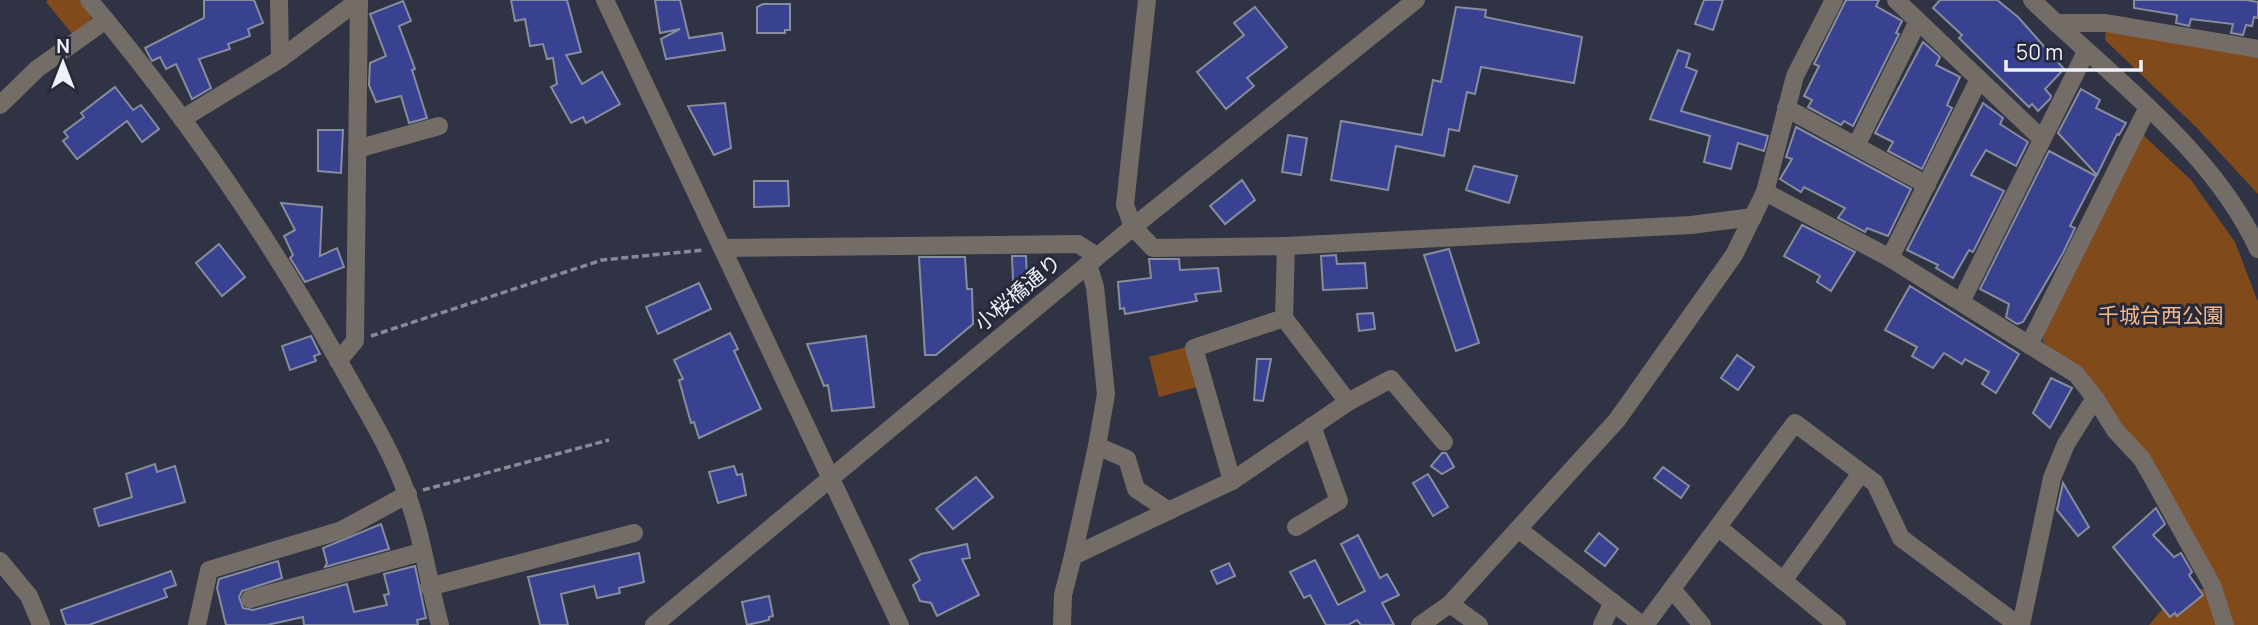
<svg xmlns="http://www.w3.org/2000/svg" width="2258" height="625" viewBox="0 0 2258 625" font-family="Manrope,'Noto Sans JP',sans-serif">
	<rect width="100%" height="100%" fill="#2f3343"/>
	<g fill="#814a1b">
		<path d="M48,0H79L91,15V24L74,36L46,2Z"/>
		<path d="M2106,29L2258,55V194L2195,126L2105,40Z"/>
		<path d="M2143,135L2191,180L2235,242L2258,302V625H2149L2181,587L2221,591L2092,382L2043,342V332Z"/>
		<path d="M1186,347L1197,387L1159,397L1149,357Z"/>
	</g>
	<g fill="#394290" stroke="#878c9f" stroke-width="2">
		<path d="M204,0H254L263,23L248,29L250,36L228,44L230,49L199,59L211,88L192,99L176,64L166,69L160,57L152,61L145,48L204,18Z"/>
		<path d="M511,0H567L581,52L566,55L582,84L602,72L620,104L586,123L583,117L571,123L551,87L557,84L553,58L547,59L543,44L530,46L525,19L515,21Z"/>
		<path d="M655,0H680L689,38L722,33L725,50L666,59L661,39L680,29L660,33Z"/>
		<path d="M1704,0H1723L1713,30L1695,24Z"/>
		<path d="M1846,0H1879L1876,6L1902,21L1896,33L1899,34L1853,126L1844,121L1841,125L1808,107L1812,100L1804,96L1819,66L1814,64Z"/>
		<path d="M1940,0H1997L2018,17L2064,69L2045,89L2051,96L2050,99L2038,111L2032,104L2029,107L1959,38L1962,35L1933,8Z"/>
		<path d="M2134,0H2246L2258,2V18L2254,17L2252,26L2246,25L2243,35L2231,33L2233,24L2191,19L2189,26L2176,23L2177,15L2134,8Z"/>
		<path d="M403,1L411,21L399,26L415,69L412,70L427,118L409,123L401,96L376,102L369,85L370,63L386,56L370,14Z"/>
		<path d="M763,4H790V30H785V33H757V7Z"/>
		<path d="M1255,7L1287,47L1247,78L1254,86L1226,109L1197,72L1244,35L1234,23Z"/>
		<path d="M1456,7L1486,10L1485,17L1582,37L1574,83L1481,67L1475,94L1467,92L1459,131L1449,129L1444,156L1396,146L1388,190L1331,180L1341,121L1422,135L1433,80L1441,82Z"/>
		<path d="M1923,42L1940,57L1936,65L1960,77L1947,105L1952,108L1922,169L1888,151L1893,142L1875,133Z"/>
		<path d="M1678,50L1690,54L1686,67L1697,71L1681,111L1768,136L1764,151L1738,143L1731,169L1704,162L1710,136L1650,119Z"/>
		<path d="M115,87L133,110L141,105L159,129L142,142L127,121L77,159L63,141L68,137L64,132L84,117L81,113Z"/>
		<path d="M2081,89L2100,100L2096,108L2126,123L2119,135L2117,134L2097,175L2058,133Z"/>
		<path d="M725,103L731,148L714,155L688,106Z"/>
		<path d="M1983,103L2003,118L2000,124L2028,142L2016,166L1986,150L1971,175L2004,191L1973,252L1969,250L1953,278L1936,268L1938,265L1907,250Z"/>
		<path d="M1796,127L1911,189L1888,236L1867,228L1865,232L1838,218L1845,208L1804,187L1801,192L1780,179L1792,159L1786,157Z"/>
		<path d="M318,130H343L341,173L318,171Z"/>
		<path d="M1288,135L1307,138L1301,175L1282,172Z"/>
		<path d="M2049,151L2096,176L2070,226L2075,228L2063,253L2023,322L2017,324L2006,317L2009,304L1980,289Z"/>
		<path d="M1474,166L1517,176L1509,203L1466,190Z"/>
		<path d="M1242,180L1255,200L1225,224L1210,206Z"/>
		<path d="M754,181H788L789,206L754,207Z"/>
		<path d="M281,203L322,207L320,256L337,248L344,267L305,282L290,258L293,255L284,236L295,230Z"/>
		<path d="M1802,225L1855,252L1831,291L1817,282L1820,276L1784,256Z"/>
		<path d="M219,244L245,277L222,296L196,263Z"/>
		<path d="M1449,249L1479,343L1456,351L1424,255Z"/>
		<path d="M1336,255L1337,264L1365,263L1367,288L1323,290L1321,256Z"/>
		<path d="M1012,256H1026L1027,280H1013Z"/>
		<path d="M919,257H965L967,289H972L973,324L936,355H925Z"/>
		<path d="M1149,259H1179L1180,270L1218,268L1221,291L1195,294L1197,301L1125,314L1124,308L1120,309L1118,282L1151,278Z"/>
		<path d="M699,283L711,309L658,334L646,307Z"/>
		<path d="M1910,286L2019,354L1996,393L1982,384L1989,372L1965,359L1962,364L1944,353L1933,368L1912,356L1917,347L1885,330Z"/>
		<path d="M1373,313L1375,329L1359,331L1357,314Z"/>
		<path d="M730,333L738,349L734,351L761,409L699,438L694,422L691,423L679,380L683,379L674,360Z"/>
		<path d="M311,336L320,354L314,356L316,361L290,370L282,346Z"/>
		<path d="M866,336L874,407L832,411L828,385L824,386L807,344Z"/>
		<path d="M1737,355L1754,367L1738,390L1721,378Z"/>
		<path d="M1257,359H1271L1263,401L1254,400Z"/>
		<path d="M2051,378L2072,388L2050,428L2033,413Z"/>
		<path d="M1442,453H1446L1454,467L1442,474L1431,466Z"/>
		<path d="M155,464L157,472L175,466L185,502L99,526L94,509L132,497L126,474Z"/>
		<path d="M734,466L737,475L742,474L746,495L718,503L709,472Z"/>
		<path d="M1663,467L1689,486L1681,498L1654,478Z"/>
		<path d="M1428,474L1448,507L1433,516L1413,483Z"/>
		<path d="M976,477L993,497L953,529L936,509Z"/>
		<path d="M2063,483L2089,527L2078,536L2057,510Z"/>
		<path d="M2156,508L2165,524L2153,535L2174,557L2181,553L2192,572L2189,575L2203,595L2177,616L2175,613L2170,617L2113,547Z"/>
		<path d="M381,524L389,549L325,567L327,563L323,548Z"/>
		<path d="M1599,533L1618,549L1605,566L1585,551Z"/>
		<path d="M1358,535L1380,578L1387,574L1399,595L1382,603L1394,625H1361L1357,620L1348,625H1326L1310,595L1304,598L1290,572L1315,560L1338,605L1365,591L1341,544Z"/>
		<path d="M967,544L970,558L962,559L979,595L937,616L931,603L920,601L913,585L920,580L910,560L921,554Z"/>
		<path d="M639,553L644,582L619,588L620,593L597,598L594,586L561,594L568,625H540L528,577Z"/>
		<path d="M278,561L282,578L242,591L239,597L243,608L253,610L347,584L354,612L387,605L384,595L389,594L384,574L415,566L426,618L417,620L418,625H304L303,617L267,625H226L217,588L219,579Z"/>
		<path d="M1229,563L1235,576L1217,584L1211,571Z"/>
		<path d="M171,571L176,585L164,589L167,597L89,625H66L61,610Z"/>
		<path d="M769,596L773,616L769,617V620L747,625L742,602Z"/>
	</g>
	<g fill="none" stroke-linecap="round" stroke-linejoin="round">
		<g stroke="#878b98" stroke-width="3.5" stroke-dasharray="7 3.5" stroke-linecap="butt">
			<path d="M371,336L602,260L704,250"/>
			<path d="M423,490L609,440"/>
		</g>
		<g stroke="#746c66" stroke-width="18">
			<path d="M89,0C184,113 268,236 341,365C364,407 390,447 406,492C422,534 428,581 440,625"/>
			<path d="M279,0L280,59"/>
			<path d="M605,0L900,625"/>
			<path d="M1147,0L1125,205L1133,227L1153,248L1286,246L1284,318L1348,402"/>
			<path d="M1896,0L2042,139"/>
			<path d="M2032,0C2110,76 2213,150 2258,249"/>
			<path d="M2056,23H2106L2258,49"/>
			<path d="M0,105L37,69L106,20"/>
			<path d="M1786,108L1927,185"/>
			<path d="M182,119L280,59L359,0"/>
			<path d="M1856,146L1918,21"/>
			<path d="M357,149L439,126"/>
			<path d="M1765,192L1890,258L2076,374L2095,398L2066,444L2052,478L2021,625"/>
			<path d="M1286,246L1691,225L1753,217"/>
			<path d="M722,248L1078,244L1097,256"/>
			<path d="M1890,258L1979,79"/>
			<path d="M1088,264L1095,287L1106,394L1097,446"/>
			<path d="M1961,302L2086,52"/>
			<path d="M2029,345L2147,109"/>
			<path d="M338,361L355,341L359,0"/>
			<path d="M2095,398L2115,430L2142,459L2151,475L2212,585L2225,625"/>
			<path d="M1232,481L1194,348L1284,318"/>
			<path d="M1296,527L1339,501L1312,426"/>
			<path d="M1718,527L1837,625"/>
			<path d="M1518,529L1642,625"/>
			<path d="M1073,556L1097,446L1127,459L1136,489L1169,511"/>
			<path d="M0,561L29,596L41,625"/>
			<path d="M1783,581L1861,473"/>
			<path d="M429,587L634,533"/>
			<path d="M1672,589L1702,625"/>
			<path d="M250,599L421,552"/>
			<path d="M1450,604L1479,625"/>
			<path d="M197,625L209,570L342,530L408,494"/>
			<path d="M654,625L1133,227L1416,0"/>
			<path d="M1062,625L1063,595L1073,556L1232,481L1348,402L1391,379L1444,442"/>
			<path d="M1420,625L1450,604L1617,420L1734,255L1765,192L1795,76L1834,0"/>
			<path d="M1602,625L1613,602"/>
			<path d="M1645,625L1795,423L1875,483L1901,538L2018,625"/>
		</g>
	</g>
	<g text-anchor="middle" stroke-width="6" stroke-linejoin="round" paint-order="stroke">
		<g font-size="21" fill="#eff1fc" stroke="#252938">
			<text transform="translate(1018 293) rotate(-40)" y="7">小桜橋通り</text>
		</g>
		<g font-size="21" fill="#f6b88a" stroke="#252938">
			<text x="2161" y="323">千城台西公園</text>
		</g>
	</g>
	<g transform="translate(63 63)" stroke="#252938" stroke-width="5" paint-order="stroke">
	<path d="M0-5L12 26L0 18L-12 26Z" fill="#eff1fc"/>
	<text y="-10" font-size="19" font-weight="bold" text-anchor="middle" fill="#eff1fc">N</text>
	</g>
	<path d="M2006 60v10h135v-10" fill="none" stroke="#eff1fc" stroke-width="3.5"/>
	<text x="2016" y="60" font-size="21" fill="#eff1fc" stroke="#252938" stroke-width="5" paint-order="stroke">50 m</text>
</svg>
